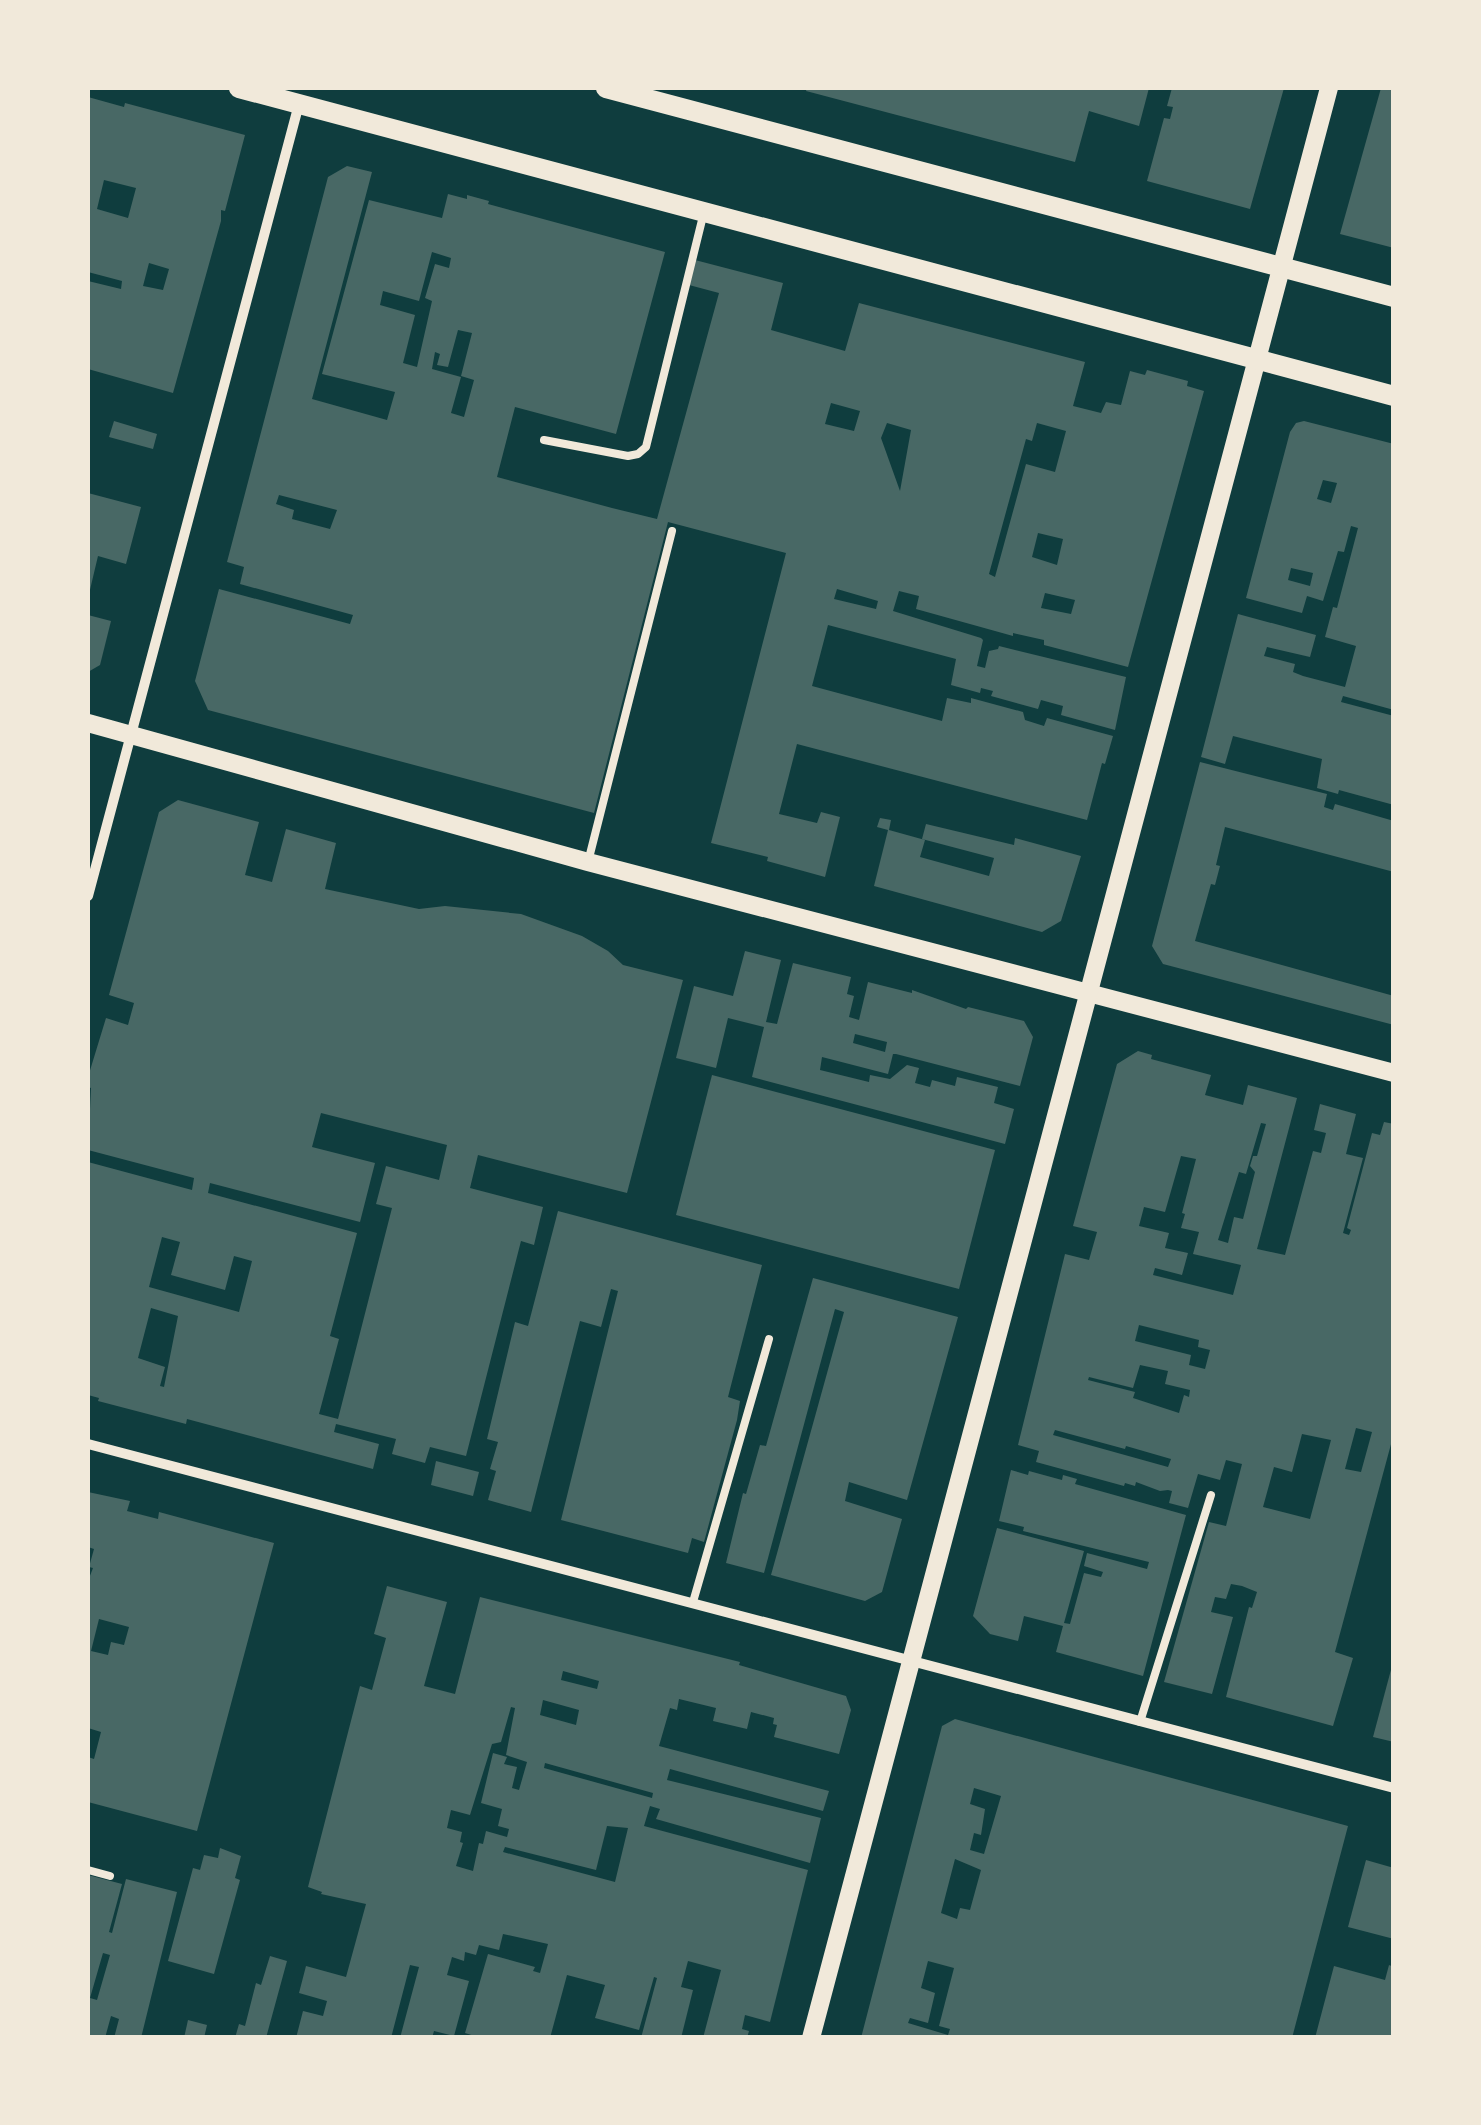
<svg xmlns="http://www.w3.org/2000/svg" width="1481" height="2125" viewBox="0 0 1481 2125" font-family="'Sofia Sans Condensed',sans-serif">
	<rect width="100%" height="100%" fill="#0f3d3e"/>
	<g fill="#486865" fill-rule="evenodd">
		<path d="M807,88H1149L1139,126L1089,111L1075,162L806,91Z"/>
		<path d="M1172,88H1284L1250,209L1147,181L1164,118L1170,119L1173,107L1167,106Z"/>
		<path d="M1381,88H1394V248L1340,234Z"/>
		<path d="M88,97L124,107L125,103L245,135L225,211L221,210V221L173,393L88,369V281L121,289L122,281L88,272ZM104,180L136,188L128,218L97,209ZM149,263L169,269L163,290L143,286Z"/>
		<path d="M347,166L372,172L312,399L387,420L395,392L322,374L369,200L442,218L448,194L467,199V195L489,201L488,204L665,252L616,434L515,407L497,477L612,508L657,519L719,293L689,285L695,260L783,283L771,330L845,351L859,303L1085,362L1073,406L1101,413L1106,402L1121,405L1130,371L1145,375L1147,370L1188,381L1187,386L1204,391L1128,667L1044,645V640L1013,633V636L916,609L919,596L899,591L893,611L981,638L983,640L977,666L985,668L989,651L998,649L999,646L1126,677L1115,730L1061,715L1063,706L1041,700L1038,709L991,696L993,691L981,688L980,693L951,685L956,659L828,625L812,686L942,721L947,698L971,703V698L1023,712L1025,720L1044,726L1047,718L1113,736L1105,764L1102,763L1087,820L797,744L779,814L817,823L821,812L840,817L825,877L767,861L768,857L711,843L786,553L668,522L594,813L208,710L195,681L219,589L350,624L353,615L240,584L244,567L227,562L328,177ZM432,252L451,258L449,268L435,264L425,298L432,301L417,367L403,363L415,315L380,305L383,291L419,301ZM458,330L472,333L461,376L474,380L464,417L451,413L461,377L432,369L435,352L440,354L437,365L448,367ZM831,403L860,411L854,431L825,424ZM887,423L911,430L900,491L881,438ZM1037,423L1066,431L1055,472L1026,464L995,577L989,574L1026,439L1032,441ZM279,495L337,510L330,529L292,519L294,510L276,504ZM1038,533L1063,539L1057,565L1032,557ZM837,589L878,601L876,609L834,599ZM1045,593L1075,600L1071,614L1041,608Z"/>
		<path d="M114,421L157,434L153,449L109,437Z"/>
		<path d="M1304,421L1394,444V710L1343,696L1341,702L1394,716V805L1339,790L1338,794L1317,788L1322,759L1233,736L1225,764L1201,757L1238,614L1316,635L1310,657L1267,647L1264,656L1295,664L1293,672L1303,676L1345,687L1356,646L1325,637L1333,607L1337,608L1358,528L1351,526L1344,552L1338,551L1323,601L1307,596L1302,613L1246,598L1290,432L1296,423ZM1323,480L1337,483L1331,503L1317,499ZM1291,568L1313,573L1310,586L1288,580Z"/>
		<path d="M88,493L141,507L126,564L98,556L89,594Z"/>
		<path d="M88,615L111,621L100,665L88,672Z"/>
		<path d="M1200,762L1327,794L1324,807L1333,810L1335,804L1394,821V872L1225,827L1216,865L1220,866L1215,885L1211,884L1195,941L1394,996V1025L1163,964L1152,946Z"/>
		<path d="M178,800L259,822L245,875L272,882L286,829L336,843L325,889L419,909L445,906L521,914L582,936L608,951L623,965L683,980L627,1193L478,1155L470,1188L543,1207L534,1245L521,1241L466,1456L430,1447L425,1463L392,1454L396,1439L336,1424L334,1432L379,1444L373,1469L187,1419L186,1424L98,1401L99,1398L88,1395V1162L192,1190L194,1178L88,1150L91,1088L88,1087V1077L106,1018L128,1025L134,1003L109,995L159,812ZM321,1113L447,1145L439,1180L386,1166L376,1204L392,1208L338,1419L319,1414L339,1339L330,1336L357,1233L208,1193L210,1183L360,1222L375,1163L312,1147ZM162,1237L180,1242L171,1275L225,1290L234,1256L252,1261L239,1312L149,1287ZM151,1308L178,1316L164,1387L160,1386L165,1367L138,1358Z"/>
		<path d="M880,818L891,820L889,830L925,840L920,857L989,876L994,858L922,839L926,824L1014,845L1015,838L1081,856L1061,921L1042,932L874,886L888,830L877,827Z"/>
		<path d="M745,951L781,960L766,1022L777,1024L793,963L851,977L847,994L854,996L849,1017L859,1020L868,982L912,993V990L966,1009L968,1007L1024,1021L1033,1037L1020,1086L896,1054H893L888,1074L822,1057L820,1070L869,1082L870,1075L890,1079L907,1065L919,1068L915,1083L930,1087L932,1080L955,1086L957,1077L998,1087L994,1103L1014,1109L1005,1144L752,1077L764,1027L728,1018L716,1068L676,1058L694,986L733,996ZM855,1034L887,1042L885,1052L853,1043Z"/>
		<path d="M1138,1051L1152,1055L1151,1059L1211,1075L1205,1095L1243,1105L1248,1085L1297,1098L1257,1249L1285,1255L1313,1151L1321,1153L1326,1133L1314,1130L1320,1104L1356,1114L1346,1154L1363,1158L1343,1233L1349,1235L1351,1230L1347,1228L1372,1133L1380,1135L1384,1122L1394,1124V1433L1335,1652L1353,1658L1333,1726L1226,1697L1249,1607L1252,1608L1257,1592L1242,1586L1231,1584L1226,1599L1215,1597L1211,1612L1233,1617L1212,1694L1164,1682L1209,1522L1226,1526L1242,1464L1226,1460L1220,1480L1198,1474L1188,1508L1169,1503L1172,1491L1168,1490L1160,1491L1136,1482L1135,1486L1125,1483L1124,1486L1036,1462L1039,1451L1018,1445L1065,1254L1089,1260L1097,1232L1073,1226L1117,1064ZM1261,1123L1266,1124L1257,1156H1253L1250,1166L1255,1172L1243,1219L1234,1217L1228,1243L1218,1240L1239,1172L1246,1174ZM1181,1156L1196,1159L1182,1213L1185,1214L1181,1228L1199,1232L1193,1254L1241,1265L1233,1295L1153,1275L1155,1268L1182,1275L1188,1253L1165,1248L1169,1233L1139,1226L1144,1207L1165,1212ZM1139,1325L1199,1340L1198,1347L1210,1350L1205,1369L1189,1365L1191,1355L1135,1341ZM1140,1365L1168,1371L1165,1384L1190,1390L1189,1397L1184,1395L1179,1413L1133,1398L1135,1392L1088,1380L1089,1377L1133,1388ZM1356,1428L1372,1432L1361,1472L1345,1469ZM1055,1430L1125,1449L1126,1446L1171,1459L1168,1467L1053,1435ZM1302,1434L1331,1440L1310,1519L1263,1507L1274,1467L1292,1472Z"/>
		<path d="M712,1075L995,1150L959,1289L676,1215Z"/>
		<path d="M558,1211L762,1265L728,1397L740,1401L737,1420L704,1542L692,1538L688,1553L561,1520L618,1291L611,1289L601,1327L580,1321L531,1512L488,1500L496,1471L490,1469L498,1442L487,1439L515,1322L528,1326Z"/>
		<path d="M813,1278L958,1317L907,1500L849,1482L845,1501L902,1519L882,1592L865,1601L771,1575L844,1312L835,1309L764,1573L726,1563L743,1493L746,1494L760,1445L766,1446Z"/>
		<path d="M436,1461L479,1472L473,1496L431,1485Z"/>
		<path d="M1011,1470L1028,1475L1029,1471L1062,1480L1063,1475L1077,1479L1075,1484L1186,1515L1143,1676L1056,1652L1063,1626L1024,1616L1018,1641L990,1634L973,1616L997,1528L1084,1551L1064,1623L1070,1624L1084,1573L1101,1577L1103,1572L1084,1566L1087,1553L1147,1569L1149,1562L1023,1531L1024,1527L999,1521Z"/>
		<path d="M88,1492L130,1501L127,1511L158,1519L159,1512L274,1543L197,1831L88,1802V1757L94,1759L101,1732L88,1728V1581L93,1568L89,1567L94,1549L88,1547ZM99,1619L129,1627L124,1645L111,1642L108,1655L91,1651Z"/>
		<path d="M387,1586L447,1602L424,1686L455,1694L480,1597L740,1662L739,1665L846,1696L851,1710L839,1754L774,1737L777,1725L773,1724L774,1718L751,1712L747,1729L713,1721L716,1708L679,1699L677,1710L670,1708L659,1746L829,1791L823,1811L670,1769L667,1780L821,1818L810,1863L656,1819L660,1809L650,1806L644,1826L808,1870L770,2022L745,2015L742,2029L749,2031L747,2038H703L721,1970L688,1961L681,1987L693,1990L681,2038H641L657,1978L654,1977L639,2030L595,2018L605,1985L567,1975L550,2038H481L465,2033L488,1954L535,1967L533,1971L540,1973L548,1944L503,1934L499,1950L479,1945L476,1955L465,1952L464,1961L452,1957L447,1975L469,1981L454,2036L434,2031L432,2038H400L419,1967L410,1965L391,2038H296L303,2011L323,2016L327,2001L299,1993L306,1966L346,1977L366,1904L321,1894L322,1892L308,1887L360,1686L372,1690L386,1638L374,1634ZM563,1671L599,1681L597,1689L561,1680ZM543,1700L579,1710L576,1725L540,1715ZM511,1707L515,1708L506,1755L527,1762L519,1790L512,1788L517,1767L504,1764L507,1757L493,1753L481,1803L502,1809L498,1826L509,1829L507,1837L486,1831L483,1844L479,1843L473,1871L456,1866L463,1843L460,1842L462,1832L447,1828L451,1810L470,1815L492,1744L501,1742ZM545,1763L653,1793L652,1798L544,1768ZM607,1826L628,1828L615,1882L503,1852L505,1847L596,1870Z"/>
		<path d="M1392,1666H1394V1742L1373,1737Z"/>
		<path d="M955,1719L1348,1826L1292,2038H861L942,1726ZM974,1788L1001,1796L984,1854L970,1850L974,1833L981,1835L985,1809L970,1804ZM955,1859L981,1870L970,1910L960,1908L957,1919L941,1913ZM928,1961L954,1968L939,2026L950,2029L948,2035L908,2023L910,2018L928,2023L935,1993L921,1988Z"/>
		<path d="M220,1848L241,1856L235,1878L240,1880L214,1974L168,1961L193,1868L200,1870L204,1855L218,1858Z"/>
		<path d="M1366,1860L1394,1868V1939L1348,1927Z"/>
		<path d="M88,1875L122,1884L109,1932L112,1933L126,1879L177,1892L141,2038H114L119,2019L111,2016L105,2038H88ZM103,1953L110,1955L97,2000L90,1998Z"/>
		<path d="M270,1956L287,1961L266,2038H235L239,2024L245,2026L256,1983L261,1985Z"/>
		<path d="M1389,1965L1394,1967V2038H1315L1334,1966L1385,1980Z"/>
		<path d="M188,2020L207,2025L204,2038H184Z"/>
	</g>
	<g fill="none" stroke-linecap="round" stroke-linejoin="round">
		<g stroke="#f1e9da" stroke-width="8">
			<path d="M544,440L628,456L638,454L646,447L703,216"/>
			<path d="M588,862L672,531"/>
			<path d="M693,1602L769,1339"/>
			<path d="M1140,1722L1211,1495"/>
			<path d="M88,1870L110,1876"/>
		</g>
		<g stroke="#f1e9da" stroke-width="10">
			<path d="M88,896L299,104"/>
			<path d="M88,1444L1394,1788"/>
		</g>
		<g stroke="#f1e9da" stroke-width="18">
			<path d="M88,723L588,862L1394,1073"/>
			<path d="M811,2038L1329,88"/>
		</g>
		<g stroke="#f1e9da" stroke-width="20">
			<path d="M239,88L1394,396"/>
			<path d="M606,88L1394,297"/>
		</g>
	</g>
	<rect width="1481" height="2125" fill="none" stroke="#f1e9da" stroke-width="180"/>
</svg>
